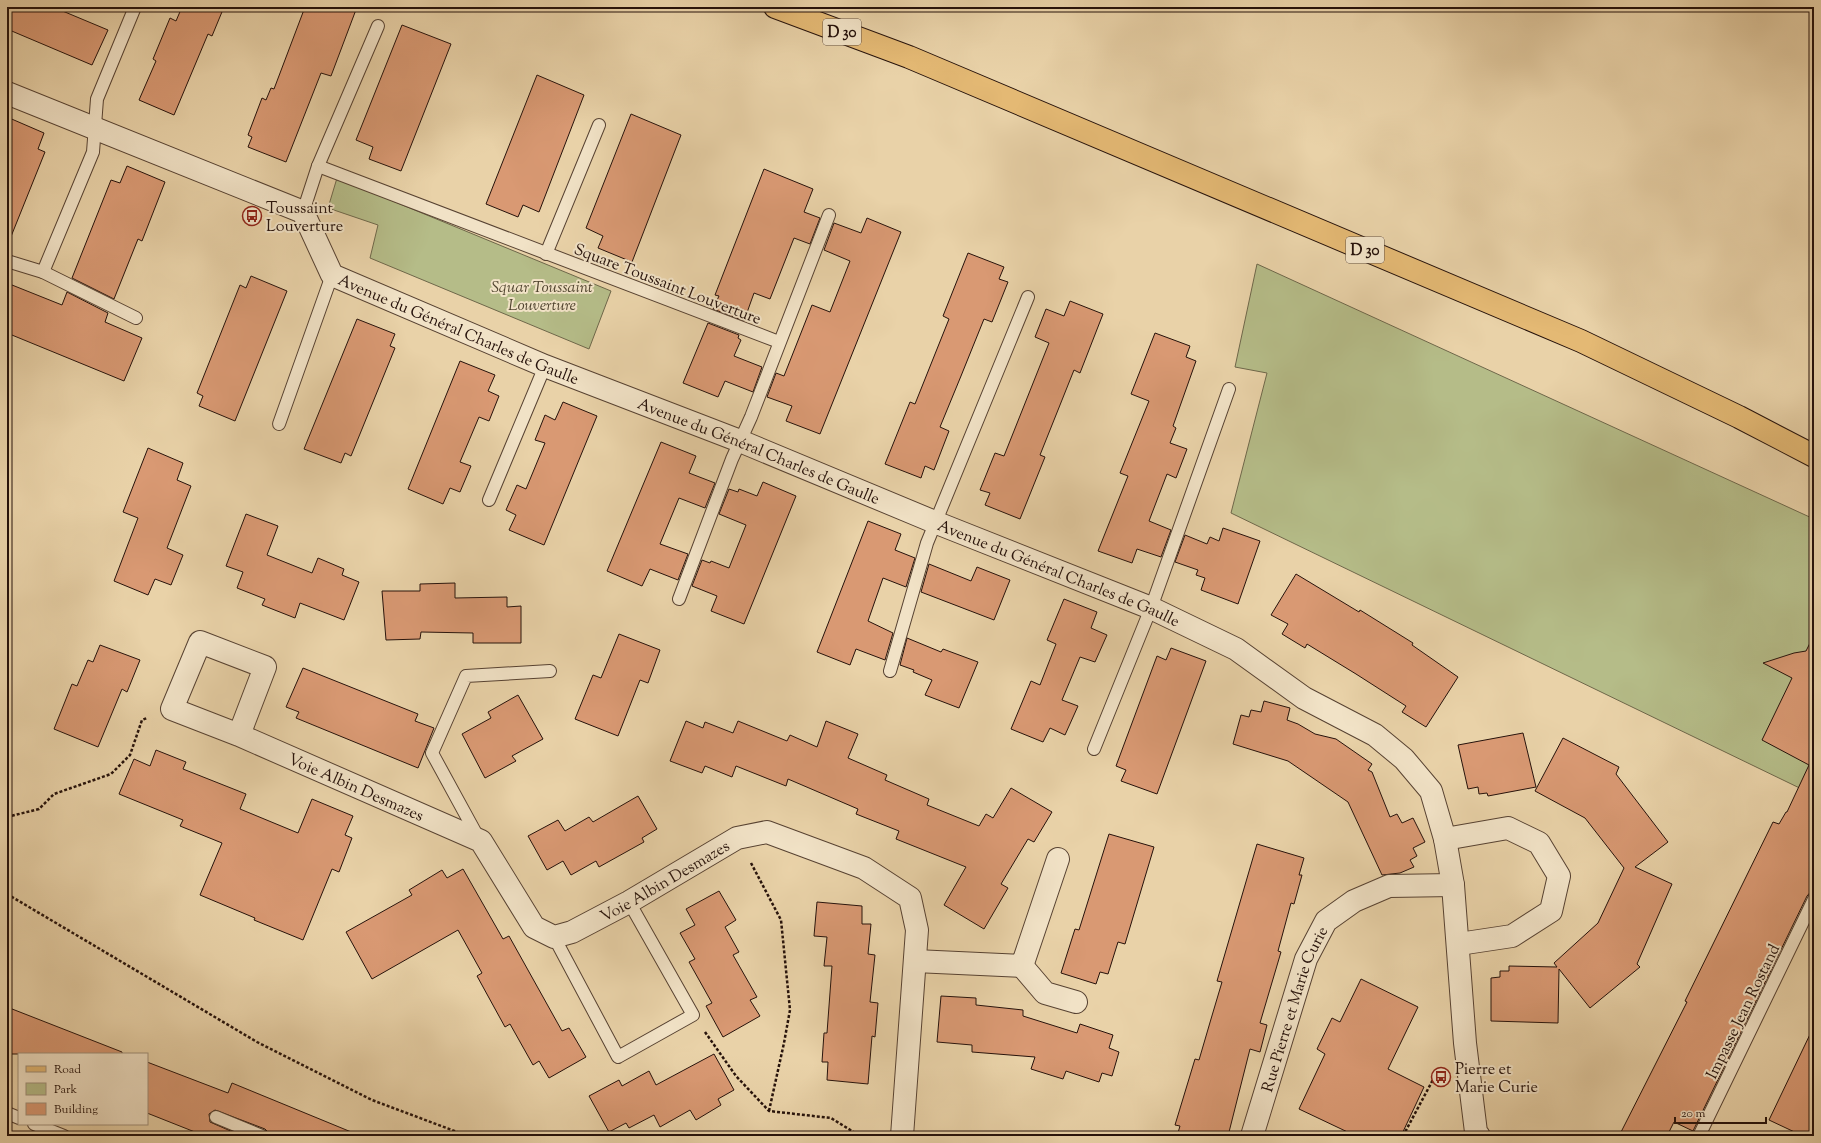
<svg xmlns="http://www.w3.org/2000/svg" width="1821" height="1143" viewBox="0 0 1821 1143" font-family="'Sorts Mill Goudy',serif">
	<rect width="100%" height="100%" fill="#e9d2a8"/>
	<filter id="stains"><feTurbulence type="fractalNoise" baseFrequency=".005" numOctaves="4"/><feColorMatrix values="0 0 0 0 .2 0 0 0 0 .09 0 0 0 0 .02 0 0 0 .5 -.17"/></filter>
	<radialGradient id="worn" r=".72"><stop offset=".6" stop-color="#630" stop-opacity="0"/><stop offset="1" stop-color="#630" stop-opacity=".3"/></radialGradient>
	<g fill="#b5bc88" stroke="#6e674a">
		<path d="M337,178L611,291L589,349L370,258L378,225L328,208Z"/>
		<path d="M1257,264L1814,519V795L1231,513L1267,373L1235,367Z"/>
	</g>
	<g fill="#d99973" stroke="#26120b">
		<path d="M7,7H53L108,30L92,65L7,29Z"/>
		<path d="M182,7H224L212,36L208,34L174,115L139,100L156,61L153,59L170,18L176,21Z"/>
		<path d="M305,7H357L331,76L321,73L286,162L248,147L252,137L248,135L262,98L266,100L271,88L274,89Z"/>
		<path d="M402,25L451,44L401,171L369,159L373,147L356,140Z"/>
		<path d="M537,75L584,95L539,212L523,205L518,217L486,204Z"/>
		<path d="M631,114L681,135L632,262L598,248L603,236L586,228Z"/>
		<path d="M7,117L44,133L38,149L45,152L8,244Z"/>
		<path d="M127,166L165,182L142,241L138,239L114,299L72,278L111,180L120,183Z"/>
		<path d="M764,169L813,189L804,212L820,218L810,244L794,238L770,299L754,293L744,321L713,309L719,296L715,295Z"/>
		<path d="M867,218L901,232L820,434L786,421L792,406L767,397L776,373L784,376L812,305L830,312L850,261L824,250L834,223L861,233Z"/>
		<path d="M968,253L1004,267L999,279L1008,282L992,322L984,319L961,376L940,427L949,431L934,470L925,466L921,478L885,464L910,402L915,404L949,319L943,316Z"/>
		<path d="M251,276L287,291L235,421L199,406L203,396L197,393L240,285L246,288Z"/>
		<path d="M7,283L62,305L67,292L108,313L105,322L142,338L124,381L7,333Z"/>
		<path d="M1070,301L1103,314L1080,373L1074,370L1040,455L1045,457L1020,519L985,505L990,493L980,490L995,453L1004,456L1049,343L1035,337L1046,309L1064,316Z"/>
		<path d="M357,319L395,334L390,346L395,348L351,456L345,453L341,463L304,449Z"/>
		<path d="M708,323L739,335L738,338L741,340L734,356L762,367L753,392L725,381L718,397L683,383Z"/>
		<path d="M1155,333L1190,346L1186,357L1196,361L1173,426L1176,428L1170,443L1187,449L1176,478L1167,474L1149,521L1171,530L1161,557L1137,549L1132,563L1098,551L1128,476L1120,473L1149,401L1131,394Z"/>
		<path d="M460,361L495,375L488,391L499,396L489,421L479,417L460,462L471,466L460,492L450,488L443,504L408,489Z"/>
		<path d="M563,402L597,416L544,545L509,530L516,515L506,510L517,485L526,489L545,443L535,440L545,415L555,420Z"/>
		<path d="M661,442L696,456L689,473L715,483L705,508L679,498L660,544L688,554L678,580L650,569L642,586L607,571Z"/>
		<path d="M148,448L183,463L177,480L191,486L167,548L183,555L171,585L155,579L148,595L114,581L138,518L123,512Z"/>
		<path d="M763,482L796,496L744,624L711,611L717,596L692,586L702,560L710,563L711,561L729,568L746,525L719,514L729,489L738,492L739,489L757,496Z"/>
		<path d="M246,514L278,526L267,555L312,573L318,558L344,569L342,575L359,582L344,620L300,603L295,618L262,605L265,599L237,588L243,572L226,566Z"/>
		<path d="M868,521L901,534L895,550L915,558L906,587L883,578L868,621L893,633L885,660L856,649L850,665L817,652Z"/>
		<path d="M1223,528L1260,541L1238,604L1201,590L1205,578L1196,575L1198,570L1175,562L1185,535L1207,544L1210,537L1219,541Z"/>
		<path d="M929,564L971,581L977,567L1010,580L994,620L921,592Z"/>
		<path d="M1296,574L1359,612L1360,610L1413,643L1412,645L1458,677L1426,727L1402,712L1406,706L1356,674L1307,644L1305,648L1282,634L1288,624L1271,615Z"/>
		<path d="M455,583V598L507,597V607L521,606V643H473V633L421,632L420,639L386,640L382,591H420V584Z"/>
		<path d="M1064,599L1097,612L1091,628L1107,635L1095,662L1080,657L1062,700L1078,706L1065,735L1050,728L1043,742L1011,729L1031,681L1040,685L1056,644L1047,640Z"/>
		<path d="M619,634L660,650L648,683L640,680L618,736L575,719L593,675L601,678Z"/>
		<path d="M1814,635V888L1807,896L1693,1131L1674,1122L1667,1136H1619L1687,1002L1685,1001L1773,822L1779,824L1786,812H1787L1809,765L1762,740L1792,678L1763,663L1794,653L1806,651Z"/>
		<path d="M907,638L941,652L943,649L978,662L959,708L925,695L932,680L913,672L914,670L900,665Z"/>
		<path d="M100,645L140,660L127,692L122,689L98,747L54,729L72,684L77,686L88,660L93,662Z"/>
		<path d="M1171,648L1206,661L1157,794L1121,781L1126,770L1116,766L1157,656L1166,660Z"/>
		<path d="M303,668L418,714L415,721L434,728L418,768L296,718L299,712L286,707Z"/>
		<path d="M518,695L543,739L512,756L516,761L485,778L462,734L491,718L488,712Z"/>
		<path d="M1264,701L1290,708L1287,720L1298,724L1315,734L1336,739L1372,764L1368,770L1372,772L1390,817L1397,814L1402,823L1413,818L1425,842L1413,848L1417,856L1410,860L1414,867L1400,873L1382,875L1348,802L1288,761L1233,744L1241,715L1249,717L1251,710L1261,712Z"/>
		<path d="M686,721L703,728L705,722L733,733L738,721L787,741L790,735L817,747L826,721L858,734L848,758L887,775L885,780L929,799L927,805L979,826L986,814L993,818L1011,788L1052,812L1034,842L1028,839L1001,884L1008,888L984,929L944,905L966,867L896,839L899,831L856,814L858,809L788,779L786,786L736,766L732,777L705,766L702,773L670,761Z"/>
		<path d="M1523,733L1536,787L1488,796L1487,793L1479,794L1478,787L1468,789L1458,745Z"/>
		<path d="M1563,738L1619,767L1616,774L1668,842L1635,867L1672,884L1637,964L1640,967L1590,1008L1559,969L1558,1023L1491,1021V978L1500,977V971H1509V966L1557,967L1554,963L1598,923L1624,868L1585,818L1535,791Z"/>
		<path d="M156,750L186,762L183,769L246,794L240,809L298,833L312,799L353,816L345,835L352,838L339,872L332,869L303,940L254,920L255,918L200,895L222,843L180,826L183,820L119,794L134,759L150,766Z"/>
		<path d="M638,796L657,829L642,838L644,842L599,867L596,861L571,875L563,861L547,870L528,836L558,820L565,831L589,817L593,822Z"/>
		<path d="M1109,834L1154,847L1125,944L1118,942L1108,974L1100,972L1096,984L1061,973L1075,929L1079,930Z"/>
		<path d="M1257,844L1304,858L1299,875H1302L1294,904L1291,903L1278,951L1281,952L1260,1023L1267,1025L1260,1052L1250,1049L1228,1136H1177L1180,1126L1175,1125L1195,1059L1199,1060L1211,1019L1222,982L1217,981Z"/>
		<path d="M463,869L503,939L509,936L562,1031L569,1028L586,1057L549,1078L539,1061L533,1065L510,1024L505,1027L477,976L482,973L458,930L372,979L346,932L412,895L409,890L442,870L447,878Z"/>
		<path d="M719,891L736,920L725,927L739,952L733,955L757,997L750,1000L760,1016L723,1037L706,1006L712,1003L689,962L695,959L680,933L695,925L686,909Z"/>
		<path d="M817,902L862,906V924H871L868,954L875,955L870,1002L878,1003L875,1037L872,1036L868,1084L827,1080L828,1062H822L824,1033H827L832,966H824L827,937L814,936Z"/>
		<path d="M1361,979L1418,1007L1388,1069L1424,1087L1401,1136H1356L1299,1109L1325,1054L1317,1049L1332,1018L1340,1022Z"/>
		<path d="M941,996L976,998V1005L1023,1010V1016L1077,1033L1080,1024L1113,1035L1109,1048L1119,1052L1112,1076L1102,1073L1099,1082L1066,1071L1063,1079L1031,1069L1035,1057L972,1052V1045L937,1042Z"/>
		<path d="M7,1007L122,1052V1054H7Z"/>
		<path d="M1814,1026V1136H1803L1769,1120Z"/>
		<path d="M714,1054L734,1090L718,1099L721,1105L696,1120L690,1110L660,1127L654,1115L629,1128L626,1123L609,1132L589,1096L619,1080L622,1086L649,1071L656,1085Z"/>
		<path d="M147,1062L228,1093L232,1083L361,1136H269L268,1132L265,1129L215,1110L209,1114L210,1122L242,1136H205L147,1113Z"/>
	</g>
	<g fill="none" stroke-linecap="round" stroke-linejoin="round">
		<g stroke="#574232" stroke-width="14">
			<g id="service">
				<path d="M318,166L779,342"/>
				<path d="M303,212L318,166L378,26"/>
				<path d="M546,254L599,125"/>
				<path d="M7,261L43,272L136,318"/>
				<path d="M43,272L93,152L97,99L135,7"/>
				<path d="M279,424L332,275"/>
				<path d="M489,500L545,366"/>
				<path d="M679,599L732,459L751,417L829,215"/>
				<path d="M890,671L927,543L1028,297"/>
				<path d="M1094,749L1151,608L1229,389"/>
				<path d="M479,839L432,753L466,676L550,671"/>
				<path d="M554,937L618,1057L693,1015L629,902"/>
				<path d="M7,1113L19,1118"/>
				<path d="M216,1117L262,1136"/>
				<path d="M34,1124L64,1136"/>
				<path d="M1699,1136L1814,899"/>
			</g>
		</g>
		<g stroke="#574232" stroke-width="24">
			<g id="minor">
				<path id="s1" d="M7,93L303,212L332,275L545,366L740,441L937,523L1151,608L1236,649L1304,698L1375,735L1404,759L1431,791L1445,839L1453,885L1465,1043L1476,1132L1479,1136"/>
				<path id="s2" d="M239,735L265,667L200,642L172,709L239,735L481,841L534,927L554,937L572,932L629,902L737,838L767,832L864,868L910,898L917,930L902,1136"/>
				<path d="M1445,839L1508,828L1539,843L1559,876L1551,911L1512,936L1459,944"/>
				<path d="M915,961L1022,966L1058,859"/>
				<path d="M1022,966L1045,993L1076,1002"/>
				<path id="s3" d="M1252,1136L1306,959L1326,921L1354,901L1389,886L1453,885"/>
			</g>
		</g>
		<g stroke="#26120b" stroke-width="24">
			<path id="primary" d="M775,7L909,57L1581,341L1739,417L1814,456"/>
		</g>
		<g stroke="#26120b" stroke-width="2.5" stroke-dasharray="3 2" stroke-linecap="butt">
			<path d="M7,817L39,809L54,794L111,774L130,755L142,720L147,718"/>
			<path d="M751,863L781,920L790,1010L784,1043L769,1111"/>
			<path d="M7,894L257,1042L372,1100L468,1136"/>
			<path d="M705,1032L736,1076L769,1111L831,1118L860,1136"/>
			<path d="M1403,1136L1436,1074L1440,1068"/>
		</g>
		<use href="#service" stroke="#f1e2c6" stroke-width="12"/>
		<use href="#minor" stroke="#f1e2c6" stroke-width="22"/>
		<use href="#primary" stroke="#e4b974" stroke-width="22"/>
	</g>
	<defs>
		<g id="bus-ring" transform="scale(1)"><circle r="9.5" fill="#f1e2c6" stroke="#8f2418" stroke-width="1.5"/><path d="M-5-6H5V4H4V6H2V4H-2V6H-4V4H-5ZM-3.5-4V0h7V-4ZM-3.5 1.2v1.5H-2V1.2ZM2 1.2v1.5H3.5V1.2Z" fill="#8f2418"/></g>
	</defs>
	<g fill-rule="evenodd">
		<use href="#bus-ring" x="252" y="216"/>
		<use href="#bus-ring" x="1441" y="1077"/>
	</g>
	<g text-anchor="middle" stroke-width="4" stroke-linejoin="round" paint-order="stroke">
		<g fill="#f1e2c6" stroke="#635043" stroke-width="1">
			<rect x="823" y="19" width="38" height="26" rx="3"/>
			<rect x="1346" y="237" width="38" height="26" rx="3"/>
		</g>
		<g font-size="15" font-weight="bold" fill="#26120b">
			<text x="842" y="37">D 30</text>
			<text x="1365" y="255">D 30</text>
		</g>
		<g font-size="16" fill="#26120b" stroke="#f1e2c6" text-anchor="start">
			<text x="266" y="213">Toussaint<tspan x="266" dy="18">Louverture</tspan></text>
			<text x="1455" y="1074">Pierre et<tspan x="1455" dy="18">Marie Curie</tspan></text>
		</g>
		<g font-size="16" fill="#26120b" stroke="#f1e2c6">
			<text transform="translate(668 283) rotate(21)" y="6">Square Toussaint Louverture</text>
			<text dy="6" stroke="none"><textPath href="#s1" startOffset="526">Avenue du Général Charles de Gaulle</textPath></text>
			<text dy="6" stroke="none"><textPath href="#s1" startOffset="850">Avenue du Général Charles de Gaulle</textPath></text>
			<text dy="6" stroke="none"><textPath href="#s1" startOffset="1174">Avenue du Général Charles de Gaulle</textPath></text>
			<text dy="6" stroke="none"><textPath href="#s2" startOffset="415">Voie Albin Desmazes</textPath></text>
			<text dy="6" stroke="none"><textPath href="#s2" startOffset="799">Voie Albin Desmazes</textPath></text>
			<text dy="6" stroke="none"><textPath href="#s3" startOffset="134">Rue Pierre et Marie Curie</textPath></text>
			<text transform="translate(1742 1011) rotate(-64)" y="6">Impasse Jean Rostand</text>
		</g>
		<g font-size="16" font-style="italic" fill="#514530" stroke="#f1e2c6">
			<text x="542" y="292">Squar Toussaint<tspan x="542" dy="18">Louverture</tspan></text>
		</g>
	</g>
	<rect width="1821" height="1143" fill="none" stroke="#e9d2a8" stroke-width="24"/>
	<rect x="8" y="8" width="1805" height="1127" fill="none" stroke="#26120b" stroke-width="2"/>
	<rect x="12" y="12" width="1797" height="1119" fill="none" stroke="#26120b"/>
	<rect x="18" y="1053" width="130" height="72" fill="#f1e2c6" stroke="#a08f7b"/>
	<rect x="26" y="1066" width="20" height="6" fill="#e4b974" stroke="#a08f7b"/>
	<text x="54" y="1073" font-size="12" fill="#26120b">Road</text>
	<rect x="26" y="1083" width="20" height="12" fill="#b5bc88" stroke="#a08f7b"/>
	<text x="54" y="1093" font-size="12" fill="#26120b">Park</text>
	<rect x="26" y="1103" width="20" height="12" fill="#d99973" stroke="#a08f7b"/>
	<text x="54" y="1113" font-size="12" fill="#26120b">Building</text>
	<path d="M1675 1117v6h91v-6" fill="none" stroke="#26120b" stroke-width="2"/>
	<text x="1681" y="1117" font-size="12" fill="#26120b" stroke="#f1e2c6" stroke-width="3" paint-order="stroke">20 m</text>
	<rect width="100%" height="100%" filter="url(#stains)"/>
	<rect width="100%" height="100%" fill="url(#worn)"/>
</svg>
